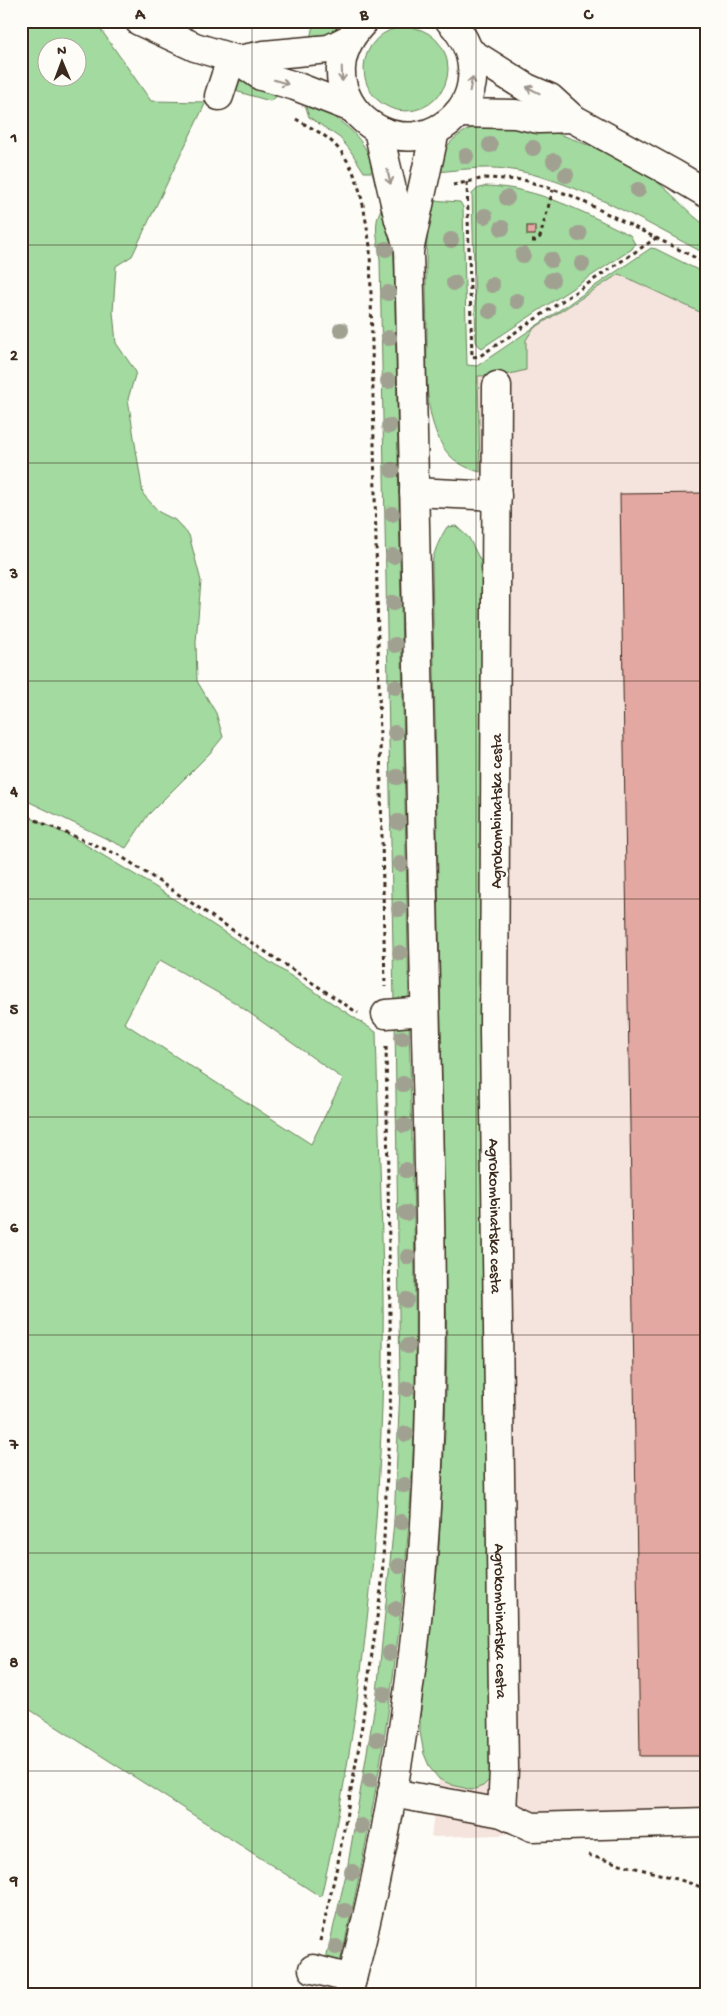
<svg xmlns="http://www.w3.org/2000/svg" width="727" height="2016" viewBox="0 0 727 2016" font-family="'Gochi Hand',sans-serif">
	<rect width="100%" height="100%" fill="#fdfcf7"/>
	<filter id="ink" filterUnits="userSpaceOnUse"><feTurbulence type="fractalNoise" baseFrequency=".02" numOctaves="2"/><feDisplacementMap in="SourceGraphic" scale="10" xChannelSelector="R" yChannelSelector="G"/><feConvolveMatrix kernelMatrix="1 2 1 2 8 2 1 2 1" color-interpolation-filters="sRGB"/></filter>
	<g filter="url(#ink)">
		<path fill="#f5e3dd" d="M619,274L706,315V1832H512L501,1835L431,1837L439,1779L452,1785L483,1786L489,1780L492,1768L482,564L478,376L506,375L533,329Z"/>
		<g fill="#a2da9f" stroke="#6e825e" fill-rule="evenodd">
			<path d="M21,21H93L97,24L151,101L206,102L132,256L116,266L113,312L116,343L136,372L128,399L143,494L159,512L175,520L189,535L201,581L196,642L197,681L216,713L223,737L210,753L148,815L126,848L21,798ZM48,48H78V78H48Z"/>
			<path d="M320,21H344C335,32 322,37 309,42L313,26Z"/>
			<circle cx="406" cy="69" r="42"/>
			<path d="M241,77L277,89L276,97L270,101L235,91Z"/>
			<path d="M304,101C342,121 361,130 376,172H364L350,150L340,138L309,117Z"/>
			<path d="M473,127C491,127 512,124 531,127C563,131 635,164 660,184C676,197 689,214 706,226V254C648,224 570,177 506,169C483,166 459,170 437,172C444,147 449,139 473,127Z"/>
			<path d="M486,186C538,187 585,213 630,235L635,244L632,249L482,348L478,345L476,341L472,194L477,189Z"/>
			<path d="M431,200L460,202L463,207L467,365L477,366L651,248L656,249L706,274V315L619,274L533,329L526,340V370L506,375L478,376L480,472C465,468 450,460 442,445C423,411 427,370 427,333C426,287 424,246 431,200Z"/>
			<path d="M385,203L393,241L394,258L409,1004L394,1003L380,260C378,238 371,221 385,203Z"/>
			<path d="M456,526L469,538L482,564L492,1769L489,1780L483,1786L472,1790L452,1785L439,1779L430,1768L424,1754L420,1732V1717L438,1563L445,1433L447,1346L432,562C435,549 440,538 447,527Z"/>
			<path d="M21,813L76,839L157,888L376,1032C379,1157 386,1283 382,1408C376,1573 358,1736 321,1897L21,1704ZM160,960L234,1002L343,1079L311,1144L124,1023L153,969Z"/>
			<path d="M395,1022H409C412,1159 418,1296 414,1433C407,1613 381,1791 339,1967L325,1963L347,1870L377,1693L394,1522L400,1388Z"/>
		</g>
		<g fill="#e3a8a1" stroke="#3b2a1e">
			<rect x="527" y="226" width="8" height="9"/>
			<path d="M706,493V1756H640L620,494Z"/>
		</g>
		<g fill="none" stroke-linecap="round" stroke-linejoin="round">
			<g stroke="#3b2a1e" stroke-width="31">
				<g id="minor">
					<path d="M139,21L195,47L238,60L264,55L329,49L349,39"/>
					<path d="M364,21C347,39 336,62 343,87C355,129 405,151 443,126C482,101 480,52 450,21"/>
					<path d="M470,52L527,88L550,98L572,118L674,174L706,193"/>
					<path d="M238,60L261,76L295,86L352,108"/>
					<path d="M219,96L231,59"/>
					<path d="M458,113L515,114L539,119L572,118"/>
					<path d="M378,130L399,220L409,249"/>
					<path id="s1" d="M497,386L494,1032L504,1769L502,1813L532,1827L706,1822"/>
					<path d="M414,492L497,496"/>
					<path d="M386,1014L425,1011"/>
					<path d="M392,1793L502,1813"/>
					<path d="M313,1969L352,1979"/>
					<path d="M348,1995C395,1815 424,1624 429,1438C434,1289 428,1139 425,990C420,743 415,497 409,251L435,131"/>
				</g>
			</g>
			<g stroke="#3b2a1e" stroke-width="3" stroke-dasharray="4 4" stroke-linecap="butt">
				<path d="M296,119C309,127 325,134 335,145C361,171 364,211 370,246L385,987"/>
				<path d="M467,182L472,357L480,356L656,238"/>
				<path d="M453,185L485,178L524,180L570,195L706,263"/>
				<path d="M532,241H536L540,237L553,190"/>
				<path d="M21,814L119,855L358,1013"/>
				<path d="M588,1855C627,1867 668,1874 706,1889"/>
				<path d="M320,1941L338,1862L359,1746L382,1582L391,1384L386,1043"/>
			</g>
			<use href="#minor" stroke="#fdfcf7" stroke-width="28"/>
		</g>
		<g fill="#a1a191">
			<circle cx="490" cy="145" r="8"/>
			<circle cx="533" cy="148" r="8"/>
			<circle cx="466" cy="156" r="8"/>
			<circle cx="554" cy="161" r="8"/>
			<circle cx="566" cy="175" r="8"/>
			<circle cx="638" cy="190" r="8"/>
			<circle cx="507" cy="198" r="8"/>
			<circle cx="485" cy="216" r="8"/>
			<circle cx="502" cy="228" r="8"/>
			<circle cx="579" cy="234" r="8"/>
			<circle cx="451" cy="240" r="8"/>
			<circle cx="386" cy="249" r="8"/>
			<circle cx="523" cy="255" r="8"/>
			<circle cx="551" cy="260" r="8"/>
			<circle cx="582" cy="264" r="8"/>
			<circle cx="552" cy="280" r="8"/>
			<circle cx="454" cy="283" r="8"/>
			<circle cx="492" cy="285" r="8"/>
			<circle cx="388" cy="293" r="8"/>
			<circle cx="517" cy="301" r="8"/>
			<circle cx="490" cy="311" r="8"/>
			<circle cx="341" cy="330" r="8"/>
			<circle cx="389" cy="338" r="8"/>
			<circle cx="388" cy="381" r="8"/>
			<circle cx="389" cy="426" r="8"/>
			<circle cx="392" cy="470" r="8"/>
			<circle cx="392" cy="514" r="8"/>
			<circle cx="393" cy="556" r="8"/>
			<circle cx="393" cy="603" r="8"/>
			<circle cx="395" cy="645" r="8"/>
			<circle cx="395" cy="687" r="8"/>
			<circle cx="395" cy="733" r="8"/>
			<circle cx="397" cy="777" r="8"/>
			<circle cx="398" cy="822" r="8"/>
			<circle cx="400" cy="864" r="8"/>
			<circle cx="399" cy="909" r="8"/>
			<circle cx="400" cy="953" r="8"/>
			<circle cx="402" cy="1038" r="8"/>
			<circle cx="403" cy="1084" r="8"/>
			<circle cx="404" cy="1125" r="8"/>
			<circle cx="406" cy="1170" r="8"/>
			<circle cx="406" cy="1213" r="8"/>
			<circle cx="408" cy="1257" r="8"/>
			<circle cx="406" cy="1300" r="8"/>
			<circle cx="408" cy="1346" r="8"/>
			<circle cx="407" cy="1389" r="8"/>
			<circle cx="406" cy="1434" r="8"/>
			<circle cx="404" cy="1485" r="8"/>
			<circle cx="401" cy="1522" r="8"/>
			<circle cx="399" cy="1566" r="8"/>
			<circle cx="395" cy="1609" r="8"/>
			<circle cx="390" cy="1653" r="8"/>
			<circle cx="384" cy="1694" r="8"/>
			<circle cx="377" cy="1739" r="8"/>
			<circle cx="370" cy="1780" r="8"/>
			<circle cx="361" cy="1826" r="8"/>
			<circle cx="352" cy="1872" r="8"/>
			<circle cx="345" cy="1911" r="8"/>
			<circle cx="336" cy="1947" r="8"/>
		</g>
		<defs><path id="oneway-shaft" d="M-6 0H5M1.5-3L5.5 0L1.5 3" fill="none" stroke-width="1.6" stroke-linecap="round" stroke-linejoin="round" transform="scale(1.25)"/></defs>
		<g stroke="#9c938a">
			<use href="#oneway-shaft" transform="translate(342 74) rotate(88)"/>
			<use href="#oneway-shaft" transform="translate(281 82) rotate(17)"/>
			<use href="#oneway-shaft" transform="translate(471 84) rotate(-79)"/>
			<use href="#oneway-shaft" transform="translate(533 90) rotate(-154)"/>
			<use href="#oneway-shaft" transform="translate(389 177) rotate(77)"/>
		</g>
	</g>
	<path fill="none" stroke="#3b2a1e" stroke-width="1" stroke-opacity="0.55" d="M252,21V1995M476,21V1995M21,245H706M21,463H706M21,681H706M21,899H706M21,1117H706M21,1335H706M21,1553H706M21,1771H706"/>
	<g text-anchor="middle" stroke-width="4.5" stroke-linejoin="round" paint-order="stroke">
		<g font-size="16" fill="#3b2a1e" stroke="#fdfcf7">
			<text transform="translate(495 811) rotate(-90)" y="6">Agrokombinatska cesta</text>
			<text dy="6" stroke="none"><textPath href="#s1" startOffset="830">Agrokombinatska cesta</textPath></text>
			<text dy="6" stroke="none"><textPath href="#s1" startOffset="1235">Agrokombinatska cesta</textPath></text>
		</g>
	</g>
	<rect width="727" height="2016" fill="none" stroke="#fdfcf7" stroke-width="55"/>
	<g transform="translate(62 62) rotate(359)"><circle r="24" fill="#fdfcf7" stroke="#afa8a0"/>
	<path d="M0-4L9 19L0 12L-9 19Z" fill="#3b2a1e"/>
	<text y="-8" font-size="14" font-weight="bold" text-anchor="middle" fill="#3b2a1e">N</text>
	</g>
	<rect x="28" y="28" width="672" height="1960" fill="none" stroke="#3b2a1e" stroke-width="2"/>
	<g font-size="16" text-anchor="middle" font-weight="bold" fill="#3b2a1e">
		<text x="140" y="19">A</text>
		<text x="364" y="19">B</text>
		<text x="588" y="19">C</text>
		<text x="14" y="142">1</text>
		<text x="14" y="360">2</text>
		<text x="14" y="578">3</text>
		<text x="14" y="796">4</text>
		<text x="14" y="1014">5</text>
		<text x="14" y="1232">6</text>
		<text x="14" y="1449">7</text>
		<text x="14" y="1667">8</text>
		<text x="14" y="1885">9</text>
	</g>
</svg>
